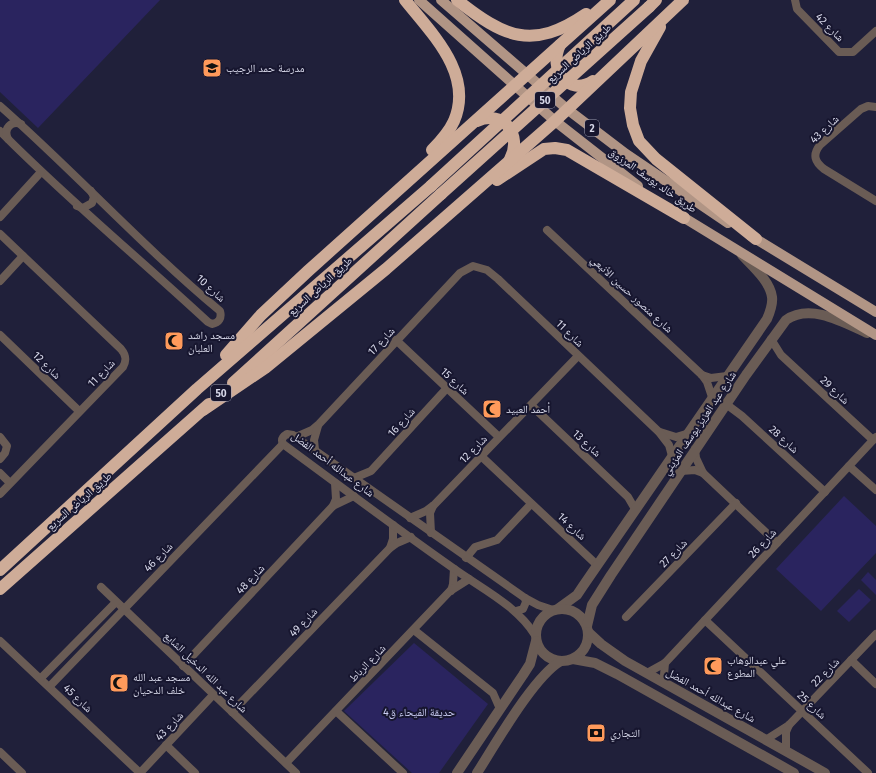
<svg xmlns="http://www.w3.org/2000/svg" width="876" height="773" viewBox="0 0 876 773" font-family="'Fira Sans','Noto Naskh Arabic',sans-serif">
	<rect width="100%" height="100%" fill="#20203a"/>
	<g fill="#2a245f">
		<path d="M0,0H160L38,128L0,92Z"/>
		<path d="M844,496L876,526V553L821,611L776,569Z"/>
		<path d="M868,572L876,580V595L861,580Z"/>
		<path d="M859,589L871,600L849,622L837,611Z"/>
		<path d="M414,643L488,704L439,773H412L344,711Z"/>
	</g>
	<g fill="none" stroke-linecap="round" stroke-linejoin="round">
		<g stroke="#6a5c55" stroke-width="8">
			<path d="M795,0L797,9L839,52H853L876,31"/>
			<path d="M0,106C75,172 143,247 220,311C222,318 219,323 212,324L208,322C139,258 66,198 0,131"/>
			<path d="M876,107L868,106L861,109L820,145C812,155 815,162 824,169L876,201"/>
			<path d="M8,139C3,129 11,120 21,124"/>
			<path d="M77,206L83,208L92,203L94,197L91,191"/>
			<path d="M0,217L41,172"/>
			<path d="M547,230L702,375L707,382L712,397"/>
			<path d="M0,234L121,349C126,355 127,360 123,367L0,494"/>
			<path d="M0,281L23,256"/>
			<path d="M0,335L79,411"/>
			<path d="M771,339L781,355L873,440"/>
			<path d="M396,340L499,437"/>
			<path d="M702,375L711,378L727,376"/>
			<path d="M726,404L742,416L825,492"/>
			<path d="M531,405L628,497L635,509"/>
			<path d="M660,432L676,437L686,434"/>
			<path d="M0,437L7,446L5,453L0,459"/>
			<path d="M296,437L312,430L319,424L460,273L473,266L487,270L498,279L659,432L669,445L672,456"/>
			<path d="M695,449L696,458L703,473L777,543"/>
			<path d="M315,450L314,440L318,426"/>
			<path d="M481,456L597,565"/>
			<path d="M849,466L876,490"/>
			<path d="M681,471L695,470L703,473"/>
			<path d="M0,473L10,483"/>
			<path d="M354,478L371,471L447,388"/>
			<path d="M333,506L336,499L335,483"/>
			<path d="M410,518L426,511L434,505L578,356"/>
			<path d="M431,533L430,513L433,506"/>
			<path d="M390,548L393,539V525"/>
			<path d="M466,558L475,547L497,540L531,504"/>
			<path d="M101,587L296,773"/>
			<path d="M451,591L453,584L454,569"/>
			<path d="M516,611L523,609L526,602L525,598"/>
			<path d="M626,617L736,503"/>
			<path d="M705,620L868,773"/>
			<path d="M414,630L493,693L500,709"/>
			<path d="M535,635C516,605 482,589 453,568C396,528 340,486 283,444C281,440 282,437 287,434L293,435L525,598L538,605L553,610"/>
			<path d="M0,641L140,773"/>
			<path d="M851,660L876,684"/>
			<path d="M665,663L664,675L666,684"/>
			<path d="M183,666L333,506L354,496"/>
			<path d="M647,673L665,663L876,437"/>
			<path d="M41,678L116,602"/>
			<path d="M50,686L283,444"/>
			<path d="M336,711L403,773"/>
			<path d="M232,712L390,548L397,543L411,537"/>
			<path d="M767,739L789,725L876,634"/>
			<path d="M166,745L195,773"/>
			<path d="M786,750V732L789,725"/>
			<path d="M0,752L22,773"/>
			<path d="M286,763L450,591L469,579"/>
			<path d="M140,773L213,695"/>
		</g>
		<g stroke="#6a5c55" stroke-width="10">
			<path d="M559,608L577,595L583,586L767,319C770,312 773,304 772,297C770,281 752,266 742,255"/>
			<circle cx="562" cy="635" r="26"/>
			<path d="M587,626L592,605L611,575L746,375L786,320C810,303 843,322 867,333"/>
			<path d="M588,632L601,644L625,661L825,773"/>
			<path d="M573,659L595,663L617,674L794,773"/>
			<path d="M457,773L523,675L530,664L536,641"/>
			<path d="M477,773C495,745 534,676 561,661"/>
		</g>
		<g stroke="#b19585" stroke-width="10">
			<path d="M419,0L555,121L638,186"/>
			<path d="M441,0L567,109L626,154L728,223"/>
			<path d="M678,214L876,335"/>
			<path d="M751,236L876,312"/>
		</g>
		<g stroke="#ceac98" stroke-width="12">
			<path d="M405,0C432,34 474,74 454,121C449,132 440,142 432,150"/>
			<path d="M457,0C504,37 532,51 586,14"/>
			<path d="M649,7L656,0"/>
			<path d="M660,27L641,61L631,92L630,108L633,125L639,141L656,159L756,239"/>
			<path d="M560,45C548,69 568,97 593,81"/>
			<path d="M477,121C503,109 523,135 510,159"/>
			<path d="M497,180L544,149L555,148L567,150L684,218"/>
			<path d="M226,355L261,315L308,271L610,0"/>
			<path d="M233,383L441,194"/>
			<path d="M203,410L265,368L386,269L555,121L683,0"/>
			<path d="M0,570L197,389L431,186"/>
			<path d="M0,589L209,404"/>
		</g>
		<g stroke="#ceac98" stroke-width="12">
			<path d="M431,186L634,0"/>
			<path d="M441,194L649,7"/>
		</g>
	</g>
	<defs>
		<g id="school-square" transform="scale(1)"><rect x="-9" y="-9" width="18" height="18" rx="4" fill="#ff9a5b" stroke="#17162f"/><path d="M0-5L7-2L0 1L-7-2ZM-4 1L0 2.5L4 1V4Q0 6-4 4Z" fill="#111"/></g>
		<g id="mosque-square" transform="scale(1)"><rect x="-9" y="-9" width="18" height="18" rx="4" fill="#ff9a5b" stroke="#17162f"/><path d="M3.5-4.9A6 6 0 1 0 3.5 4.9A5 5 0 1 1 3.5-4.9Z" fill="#111"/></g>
		<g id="bank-square" transform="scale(1)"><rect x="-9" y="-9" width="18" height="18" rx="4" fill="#ff9a5b" stroke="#17162f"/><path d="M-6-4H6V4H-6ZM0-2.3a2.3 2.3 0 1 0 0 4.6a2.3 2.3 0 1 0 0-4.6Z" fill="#111"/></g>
	</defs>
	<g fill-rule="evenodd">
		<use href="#school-square" x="212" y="68"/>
		<use href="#mosque-square" x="174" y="341"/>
		<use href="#mosque-square" x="492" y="409"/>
		<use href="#mosque-square" x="713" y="666"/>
		<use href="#mosque-square" x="119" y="683"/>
		<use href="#bank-square" x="596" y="733"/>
	</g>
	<g text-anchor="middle" stroke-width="4" stroke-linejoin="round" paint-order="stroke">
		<g fill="#17162f" stroke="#9d9eb1" stroke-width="1">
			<rect x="535" y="92" width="20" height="16" rx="3"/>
			<rect x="585" y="120" width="14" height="16" rx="3"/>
			<rect x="211" y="385" width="20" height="16" rx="3"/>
		</g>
		<g font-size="10" font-weight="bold" fill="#d7d8e9">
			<text x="545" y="104">50</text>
			<text x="592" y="132">2</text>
			<text x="221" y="397">50</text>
		</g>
		<g font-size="11" fill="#d7d8e9" stroke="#17162f">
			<text transform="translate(830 27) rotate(45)" y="4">شارع 42</text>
			<text transform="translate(579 53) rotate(-42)" y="4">طريق الرياض السريع</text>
			<text transform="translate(824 129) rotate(-44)" y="4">شارع 43</text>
			<text transform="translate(653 180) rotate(35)" y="4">طريق خالد يوسف المرزوق</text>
			<text transform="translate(320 286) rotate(-42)" y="4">طريق الرياض السريع</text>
			<text transform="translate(211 288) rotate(42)" y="4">شارع 10</text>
			<text transform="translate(632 294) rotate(43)" y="4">شارع منصور حسين الأنبعي</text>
			<text transform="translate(570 333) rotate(44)" y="4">شارع 11</text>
			<text transform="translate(381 341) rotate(-47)" y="4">شارع 17</text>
			<text transform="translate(47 365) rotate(44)" y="4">شارع 12</text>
			<text transform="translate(101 373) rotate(-46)" y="4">شارع 11</text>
			<text transform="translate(455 381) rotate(43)" y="4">شارع 15</text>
			<text transform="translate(835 390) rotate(43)" y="4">شارع 29</text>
			<text transform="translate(401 422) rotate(-48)" y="4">شارع 16</text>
			<text transform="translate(699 423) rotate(-56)" y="4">شارع عبد العزيز يوسف المزيني</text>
			<text transform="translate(784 439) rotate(42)" y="4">شارع 28</text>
			<text transform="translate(587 443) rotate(43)" y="4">شارع 13</text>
			<text transform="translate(473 449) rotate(-46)" y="4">شارع 12</text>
			<text transform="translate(333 464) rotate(37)" y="4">شارع عبدالله أحمد الفضل</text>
			<text transform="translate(79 501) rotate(-41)" y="4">طريق الرياض السريع</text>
			<text transform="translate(572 526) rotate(43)" y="4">شارع 14</text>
			<text transform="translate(762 543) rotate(-47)" y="4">شارع 26</text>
			<text transform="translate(673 553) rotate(-46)" y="4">شارع 27</text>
			<text transform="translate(158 557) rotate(-46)" y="4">شارع 46</text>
			<text transform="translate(250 579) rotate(-47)" y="4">شارع 48</text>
			<text transform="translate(303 622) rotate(-46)" y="4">شارع 49</text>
			<text transform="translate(367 663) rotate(-46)" y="4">شارع الرباط</text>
			<text transform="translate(206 672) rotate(44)" y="4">شارع عبد الله الدخيل الشايع</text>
			<text transform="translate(825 672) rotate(-46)" y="4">شارع 22</text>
			<text transform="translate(711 695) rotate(29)" y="4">شارع عبدالله أحمد الفضل</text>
			<text transform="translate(78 698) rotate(44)" y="4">شارع 45</text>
			<text transform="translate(812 705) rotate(43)" y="4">شارع 25</text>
			<text transform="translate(169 726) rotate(-47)" y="4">شارع 43</text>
		</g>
		<g font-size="11" fill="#d7d8e9" stroke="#17162f" text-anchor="start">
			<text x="226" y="72">مدرسة حمد الرجيب</text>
			<text x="188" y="339">مسجد راشد<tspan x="188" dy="13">العلبان</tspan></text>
			<text x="506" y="413">أحمد العبيد</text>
			<text x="727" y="664">علي عبدالوهاب<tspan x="727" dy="13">المطوع</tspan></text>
			<text x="133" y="681">مسجد عبد الله<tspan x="133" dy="13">خلف الدحيان</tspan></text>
			<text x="610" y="737">التجاري</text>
		</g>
		<g font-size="11" fill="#caccf2" stroke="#17162f">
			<text x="419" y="716">حديقة الفيحاء ق4</text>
		</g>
	</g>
</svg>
